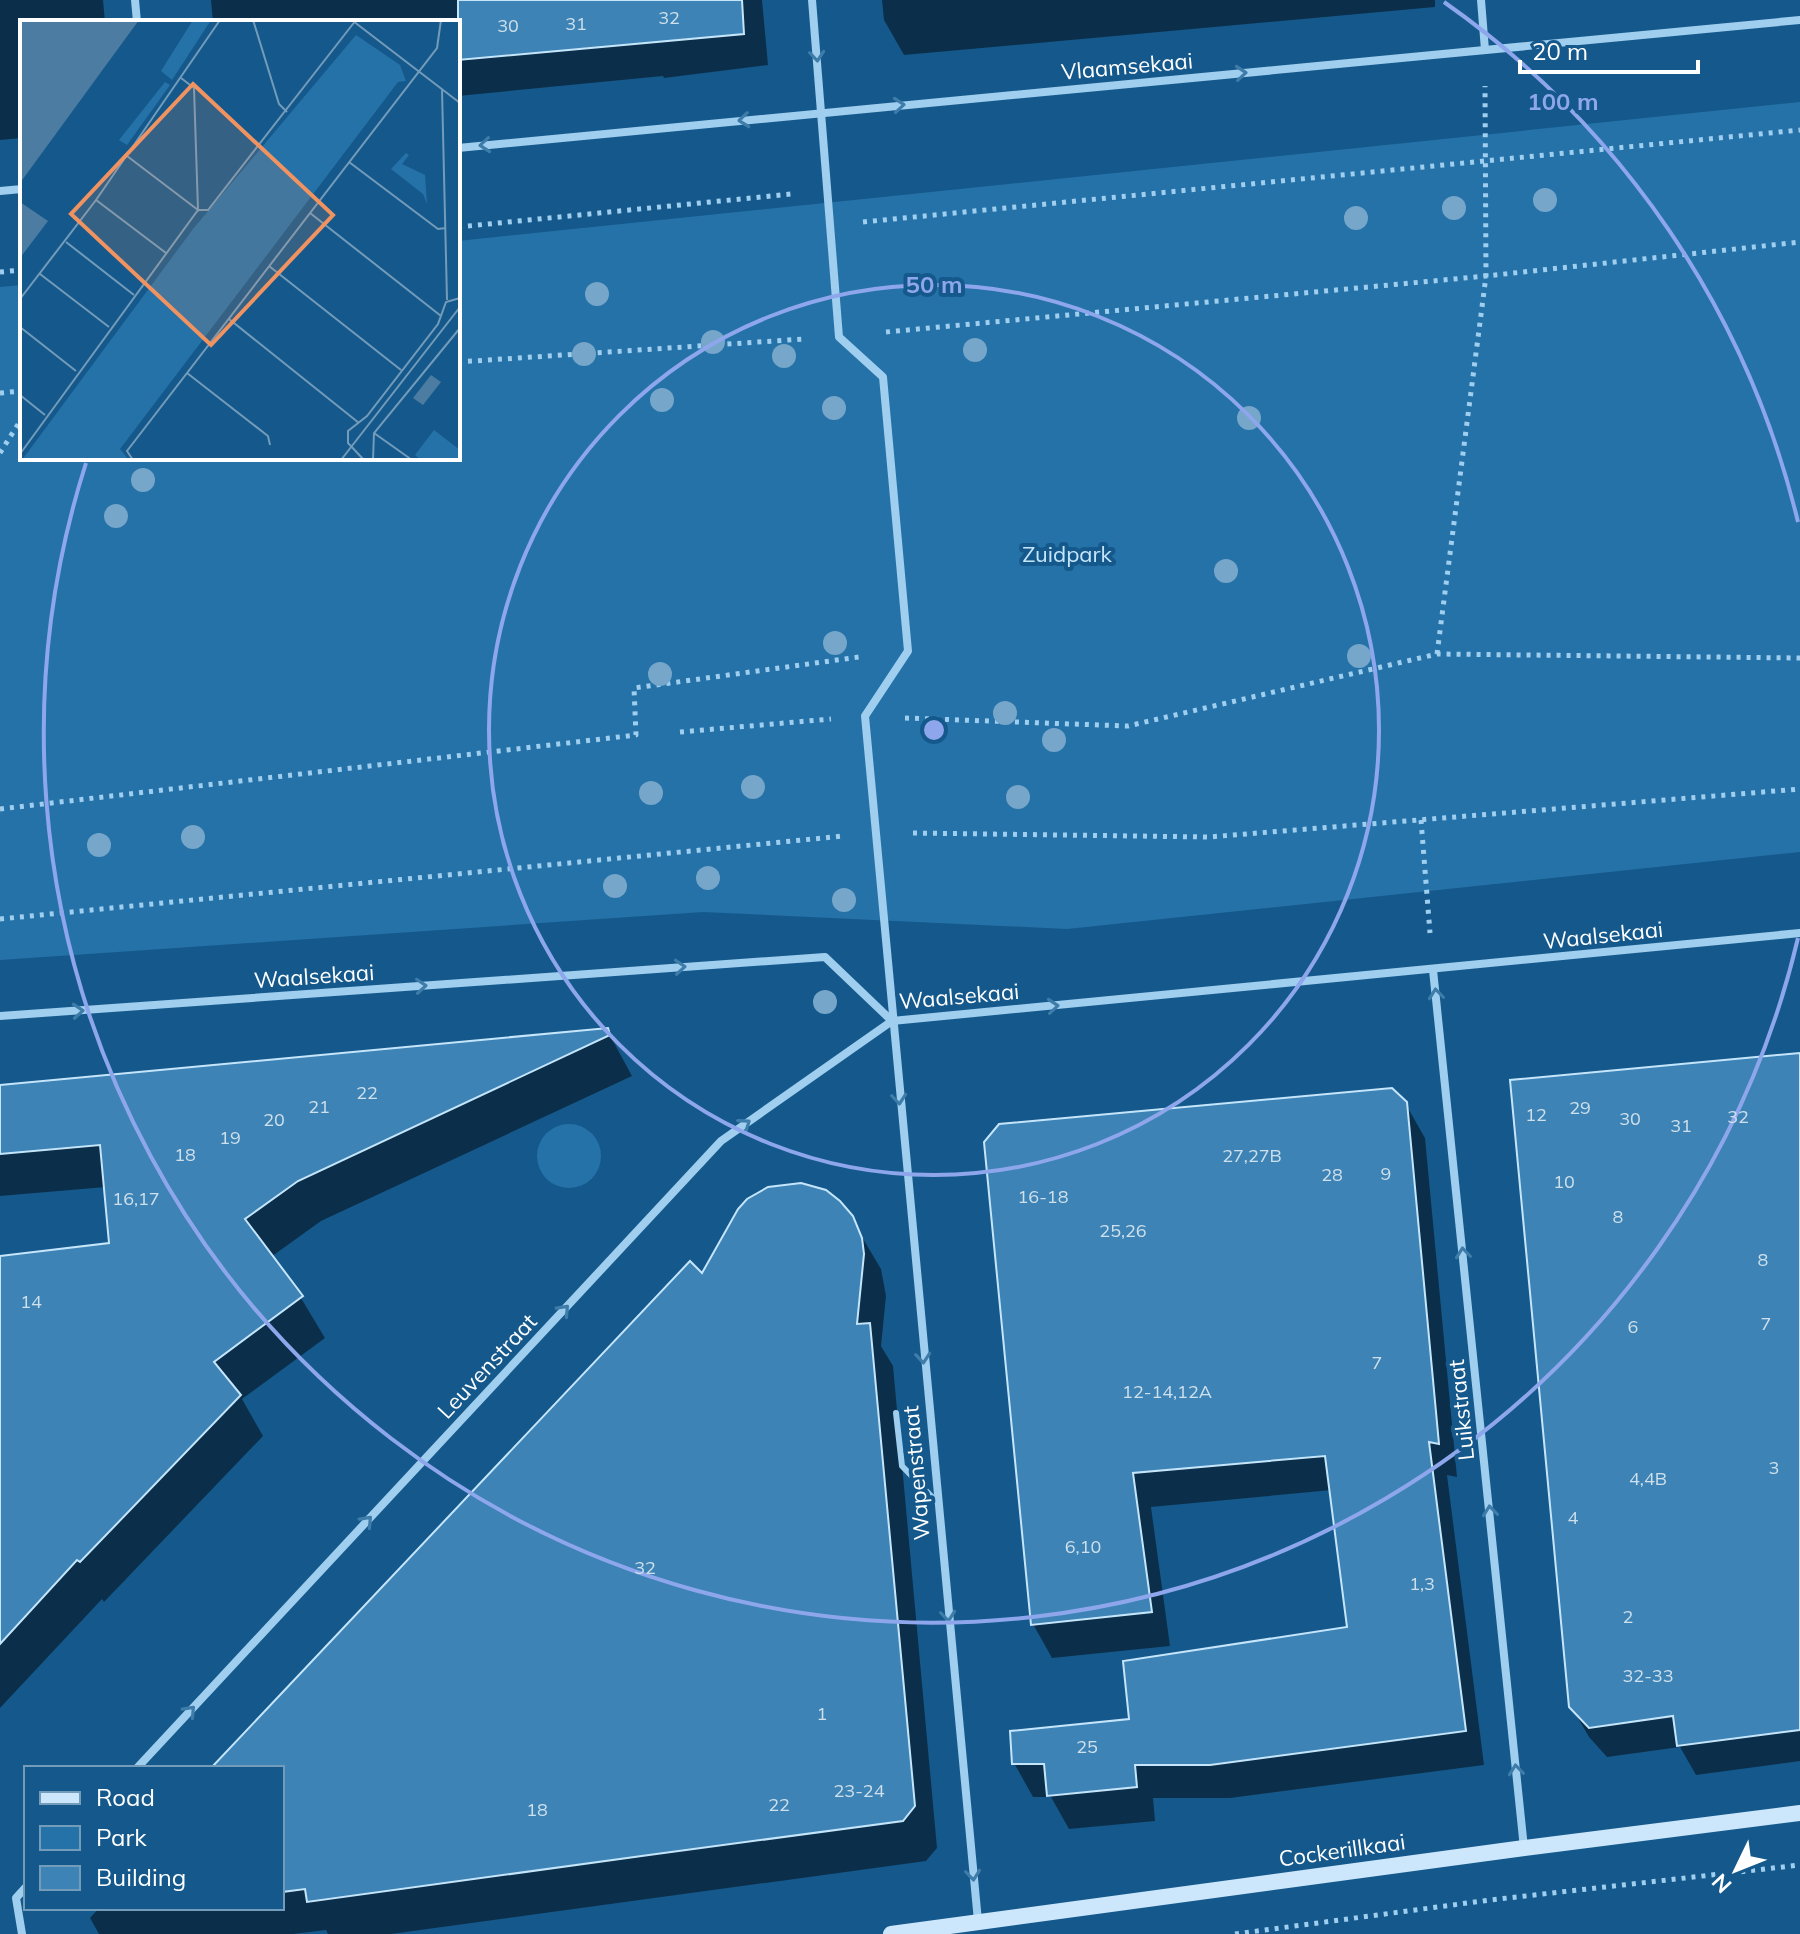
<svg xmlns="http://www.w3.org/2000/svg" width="1800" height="1934" viewBox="0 0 1800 1934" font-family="Mulish,sans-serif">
	<rect width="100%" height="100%" fill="#15598c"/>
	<g fill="#2572a8">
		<path d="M1800,102V852L1067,929L703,912L0,960V287L22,285V458H458V241Z"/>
		<circle cx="569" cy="1156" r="32"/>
	</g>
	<g fill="#0007">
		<path d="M0,0H103L105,22H22V138L0,140Z"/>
		<path d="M211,0H762L768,65L664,78L663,76L458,96V22H213Z"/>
		<path d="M882,0H1435V7L904,55L884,20Z"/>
		<path d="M607,1030L632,1076L321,1221L271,1257L301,1298L325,1338L242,1399L263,1436L104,1602L102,1599L0,1708V1258L112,1245L106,1187L0,1196V1087Z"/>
		<path d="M1800,1055V1761L1696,1775L1680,1747L1607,1757L1589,1737L1571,1706Z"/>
		<path d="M1405,1103L1425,1138L1457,1477L1447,1475L1484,1765L1230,1798H1153L1155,1821L1069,1829L1051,1797H1033L1014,1763L1131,1721L1349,1629L1332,1490L1151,1507L1170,1646L1052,1658L1033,1624L986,1142Z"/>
		<path d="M856,1227L881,1269L886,1296L881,1346L893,1366L937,1848L926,1861L391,1934H328L326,1930L293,1934H99L90,1918L99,1908H282V1768H232L702,1276Z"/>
	</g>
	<g fill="#3d83b5" stroke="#c5e5fb" stroke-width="2">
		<path d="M458,0H742L744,34L458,60Z"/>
		<path d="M608,1028L610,1035L298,1181L245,1219L303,1296L214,1362L241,1395L80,1562L77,1560L0,1644V1256L109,1243L100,1145L0,1154V1085Z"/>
		<path d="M1800,1053V1730L1677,1746L1673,1716L1589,1728L1569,1707L1510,1080Z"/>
		<path d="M1392,1088L1407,1102L1439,1444L1429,1442L1466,1731L1210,1765H1135L1137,1787L1047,1796L1044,1764H1012L1010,1731L1129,1719L1123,1661L1347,1627L1325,1456L1133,1473L1152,1612L1031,1625L984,1142L999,1124Z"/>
		<path d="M801,1183L826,1190L840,1201L853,1216L862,1238L864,1254L857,1324L870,1323L915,1806L903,1821L649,1855L307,1902L305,1889L282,1892V1768H211L690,1261L702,1273L738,1209L747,1199L768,1187Z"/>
	</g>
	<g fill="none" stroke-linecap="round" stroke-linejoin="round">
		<g stroke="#9fceef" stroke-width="5" stroke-dasharray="4 6" stroke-linecap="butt">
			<path d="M863,222L1800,130"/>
			<path d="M458,227L791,194"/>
			<path d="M0,272L22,270"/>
			<path d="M886,332L1486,276L1800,242"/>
			<path d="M458,362L804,339"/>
			<path d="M0,393L22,391"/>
			<path d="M0,453L22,418"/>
			<path d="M1437,654L1486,276L1485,86"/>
			<path d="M905,718L1128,726L1437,654L1800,658"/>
			<path d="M680,732L831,719"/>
			<path d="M0,809L636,735L634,688L859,657"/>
			<path d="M1421,820L1430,933"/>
			<path d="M913,833L1209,837L1800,789"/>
			<path d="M0,919L843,836"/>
			<path d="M1235,1934L1490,1900L1800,1865"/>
		</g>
		<path stroke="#9fceef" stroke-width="6" d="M896,1413L902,1466L937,1502"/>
		<g stroke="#9fceef" stroke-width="8">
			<path d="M135,0L137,22"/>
			<path d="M812,0L839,337L883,377L908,651L865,716L978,1921"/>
			<path d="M1481,0L1485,50"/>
			<path d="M458,148L1800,20"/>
			<path d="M0,191L22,189"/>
			<path d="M1433,970L1524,1848"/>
			<path d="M0,1016L825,957L892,1021L1800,933"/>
			<path d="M137,1768L721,1141L892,1021"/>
			<path d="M22,1934L16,1898L26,1887"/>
		</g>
		<path stroke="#cce7fb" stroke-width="16" d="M891,1934L1524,1848L1800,1813"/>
	</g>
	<g fill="#76a6c9">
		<circle cx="1545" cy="200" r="12"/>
		<circle cx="1454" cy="208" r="12"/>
		<circle cx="1356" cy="218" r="12"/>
		<circle cx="597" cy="294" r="12"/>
		<circle cx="713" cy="342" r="12"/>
		<circle cx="975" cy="350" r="12"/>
		<circle cx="584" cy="354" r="12"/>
		<circle cx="784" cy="356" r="12"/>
		<circle cx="662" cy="400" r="12"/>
		<circle cx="834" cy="408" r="12"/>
		<circle cx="1249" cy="418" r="12"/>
		<circle cx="143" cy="480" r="12"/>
		<circle cx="116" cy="516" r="12"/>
		<circle cx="1226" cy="571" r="12"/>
		<circle cx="835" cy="643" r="12"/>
		<circle cx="1359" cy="656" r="12"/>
		<circle cx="660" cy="674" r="12"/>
		<circle cx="1005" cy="713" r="12"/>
		<circle cx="1054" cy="740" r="12"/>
		<circle cx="753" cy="787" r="12"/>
		<circle cx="651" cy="793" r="12"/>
		<circle cx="1018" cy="797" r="12"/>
		<circle cx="193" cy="837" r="12"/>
		<circle cx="99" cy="845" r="12"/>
		<circle cx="708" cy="878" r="12"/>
		<circle cx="615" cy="886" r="12"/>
		<circle cx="844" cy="900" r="12"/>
		<circle cx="825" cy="1002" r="12"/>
	</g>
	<defs><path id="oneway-chevron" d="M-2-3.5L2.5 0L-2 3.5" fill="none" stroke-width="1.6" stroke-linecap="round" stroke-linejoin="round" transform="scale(2)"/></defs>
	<g stroke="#3e7caa">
		<use href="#oneway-chevron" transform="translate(817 56) rotate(85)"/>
		<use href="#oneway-chevron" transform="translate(1241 73) rotate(-5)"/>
		<use href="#oneway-chevron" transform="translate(899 105) rotate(-5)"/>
		<use href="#oneway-chevron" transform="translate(744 120) rotate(174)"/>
		<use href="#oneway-chevron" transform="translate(485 145) rotate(175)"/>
		<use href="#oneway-chevron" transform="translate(680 967) rotate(-4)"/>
		<use href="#oneway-chevron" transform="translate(421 986) rotate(-4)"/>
		<use href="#oneway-chevron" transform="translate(1436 994) rotate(-96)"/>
		<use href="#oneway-chevron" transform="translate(1053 1006) rotate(-5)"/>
		<use href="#oneway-chevron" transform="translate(78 1011) rotate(-4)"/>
		<use href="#oneway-chevron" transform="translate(899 1099) rotate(85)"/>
		<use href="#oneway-chevron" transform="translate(745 1124) rotate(-35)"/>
		<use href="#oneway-chevron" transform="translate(1463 1253) rotate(-96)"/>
		<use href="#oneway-chevron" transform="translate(564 1310) rotate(-47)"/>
		<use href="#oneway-chevron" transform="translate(923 1358) rotate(85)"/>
		<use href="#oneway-chevron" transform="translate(1490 1511) rotate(-96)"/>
		<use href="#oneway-chevron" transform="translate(367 1521) rotate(-47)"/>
		<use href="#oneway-chevron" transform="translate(948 1616) rotate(84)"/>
		<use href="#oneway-chevron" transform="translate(190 1711) rotate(-47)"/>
		<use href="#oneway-chevron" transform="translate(1516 1770) rotate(-96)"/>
		<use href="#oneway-chevron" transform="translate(973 1875) rotate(84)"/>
	</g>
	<g fill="none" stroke="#8ea6ec" stroke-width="4">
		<circle cx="934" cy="730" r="445"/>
		<path d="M1798 938A889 889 0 1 1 86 463M1444 2A889 889 0 0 1 1798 522"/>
	</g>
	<g text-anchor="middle" stroke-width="8" stroke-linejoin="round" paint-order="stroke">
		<g font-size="18" fill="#cee0ec">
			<text x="669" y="24">32</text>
			<text x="576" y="30">31</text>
			<text x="508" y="32">30</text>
			<text x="367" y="1099">22</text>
			<text x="319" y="1113">21</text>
			<text x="1580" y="1114">29</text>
			<text x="1536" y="1121">12</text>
			<text x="1738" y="1123">32</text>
			<text x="1630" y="1125">30</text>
			<text x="274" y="1126">20</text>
			<text x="1681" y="1132">31</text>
			<text x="230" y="1144">19</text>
			<text x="185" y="1161">18</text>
			<text x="1252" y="1162">27,27B</text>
			<text x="1386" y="1180">9</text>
			<text x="1332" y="1181">28</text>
			<text x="1564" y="1188">10</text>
			<text x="1043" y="1203">16-18</text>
			<text x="136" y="1205">16,17</text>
			<text x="1618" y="1223">8</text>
			<text x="1123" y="1237">25,26</text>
			<text x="1763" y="1266">8</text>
			<text x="31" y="1308">14</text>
			<text x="1766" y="1330">7</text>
			<text x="1633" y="1333">6</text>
			<text x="1377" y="1369">7</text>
			<text x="1167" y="1398">12-14,12A</text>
			<text x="1774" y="1474">3</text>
			<text x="1648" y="1485">4,4B</text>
			<text x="1573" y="1524">4</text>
			<text x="1083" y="1553">6,10</text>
			<text x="645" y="1574">32</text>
			<text x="1422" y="1590">1,3</text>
			<text x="1628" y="1623">2</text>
			<text x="1648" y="1682">32-33</text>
			<text x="822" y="1720">1</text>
			<text x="1087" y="1753">25</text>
			<text x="859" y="1797">23-24</text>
			<text x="779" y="1811">22</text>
			<text x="537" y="1816">18</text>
		</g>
		<g font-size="22" fill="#fff" stroke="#15598c">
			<text transform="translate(1127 66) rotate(-5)" y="8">Vlaamsekaai</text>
			<text transform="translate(1603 935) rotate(-6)" y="8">Waalsekaai</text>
			<text transform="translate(314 976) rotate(-4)" y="8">Waalsekaai</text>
			<text transform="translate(959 996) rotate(-5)" y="8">Waalsekaai</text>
			<text transform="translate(487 1366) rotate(-47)" y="8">Leuvenstraat</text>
			<text transform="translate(1461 1410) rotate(-96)" y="8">Luikstraat</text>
			<text transform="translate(916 1473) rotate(-95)" y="8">Wapenstraat</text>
			<text transform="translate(1342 1850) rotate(-8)" y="8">Cockerillkaai</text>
		</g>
		<g font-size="22" fill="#c5e5fb" stroke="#15598c">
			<text x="1067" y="562">Zuidpark</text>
		</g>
	</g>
	<g transform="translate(20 20)">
		<rect width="440" height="440" fill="#15598c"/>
		<path d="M173,0H191L152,60L141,51ZM336,15L380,45L386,61L378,62L100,429L109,440H2L173,209ZM145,62L150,65L107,125L99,120ZM386,133L389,135L382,144L405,155L407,184L403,174L371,149ZM414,410L440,430V440H401L395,435Z" fill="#2572a8"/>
		<path d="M0,0H119L0,163ZM0,182L28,201L0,238ZM411,355L421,362L403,385L393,378Z" fill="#4c7ca1"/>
		<path fill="none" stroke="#739bba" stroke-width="2" d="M233,0L259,84L267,92M333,1L440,83M422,70L427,280M107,136L178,190L174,68L161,58M329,142L418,209L426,208M76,180L146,233M290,193L421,296M46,222L114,275M249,246L381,350M20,254L89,307M0,279L76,180L200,0M209,299L339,403M0,307L56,351M167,353L248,416L250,425M0,375L25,395M354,413L392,440M0,434L178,190H188L336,0M113,440L107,431L417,28L421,0M321,440L440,287M344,440L328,423V411L347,396L418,304L426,282L440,278M353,440L354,413L440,308"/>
		<path fill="#f09361" fill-opacity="0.15" stroke="#f09361" stroke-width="4" d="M173,64L313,195L191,325L51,194Z"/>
		<rect width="440" height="440" fill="none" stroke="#fff" stroke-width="4"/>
	</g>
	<circle cx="934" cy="730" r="12" fill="#8ea6ec" stroke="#15598c" stroke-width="4"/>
	<g font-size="24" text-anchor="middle" font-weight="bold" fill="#8ea6ec" stroke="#15598c" stroke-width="8" stroke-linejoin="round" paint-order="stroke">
		<text x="1563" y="110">100 m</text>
		<text x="934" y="293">50 m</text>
	</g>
	<rect x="24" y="1766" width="260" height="144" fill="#15598c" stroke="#739bba" stroke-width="2"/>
	<rect x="40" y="1792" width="40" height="12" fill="#cce7fb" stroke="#739bba" stroke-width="2"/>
	<text x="96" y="1806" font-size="24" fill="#ffffff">Road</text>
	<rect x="40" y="1826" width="40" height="24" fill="#2572a8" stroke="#739bba" stroke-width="2"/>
	<text x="96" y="1846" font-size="24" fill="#ffffff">Park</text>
	<rect x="40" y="1866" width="40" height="24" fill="#3d83b5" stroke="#739bba" stroke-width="2"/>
	<text x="96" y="1886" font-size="24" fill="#ffffff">Building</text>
	<g transform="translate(1736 1870) rotate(227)" stroke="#15598c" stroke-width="6" paint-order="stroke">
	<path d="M0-6L14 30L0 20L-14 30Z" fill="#ffffff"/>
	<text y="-12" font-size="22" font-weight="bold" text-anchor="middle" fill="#ffffff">N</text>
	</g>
	<path d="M1520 60v12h178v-12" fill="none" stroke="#ffffff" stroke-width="4"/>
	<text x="1532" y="60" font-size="24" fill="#ffffff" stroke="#15598c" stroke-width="6" paint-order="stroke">20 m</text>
</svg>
